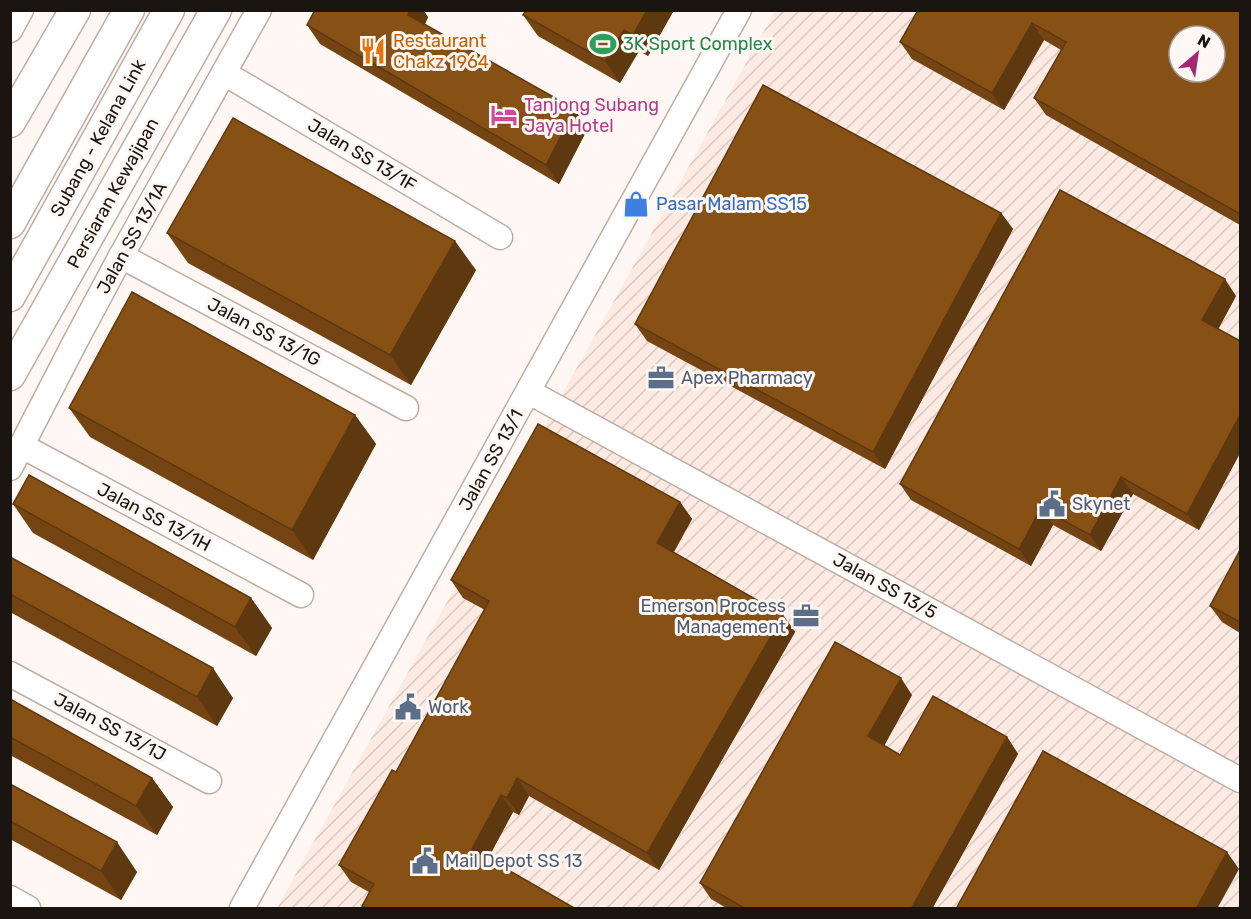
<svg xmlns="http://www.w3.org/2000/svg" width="1251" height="919" viewBox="0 0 1251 919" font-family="Rubik,sans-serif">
	<defs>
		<pattern id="industrial-furrows" width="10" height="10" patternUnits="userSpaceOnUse" patternTransform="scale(1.5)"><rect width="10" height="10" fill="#fdeae2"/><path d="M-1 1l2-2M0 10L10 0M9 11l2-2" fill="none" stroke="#d8c8c1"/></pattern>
	</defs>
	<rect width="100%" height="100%" fill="#fef7f3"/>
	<path fill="url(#industrial-furrows)" fill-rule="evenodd" d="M775,11H1240V908H277ZM1179,36H1215V72H1179Z"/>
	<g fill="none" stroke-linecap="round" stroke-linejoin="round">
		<g stroke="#beaea4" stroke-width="27">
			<g id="minor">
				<path d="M10,30L21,10"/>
				<path d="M224,73L500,237"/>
				<path d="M121,256L406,408"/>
				<path d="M529,392L1240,780"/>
				<path d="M11,457L22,446L301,595"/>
				<path d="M10,468L74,344L121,256L259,10"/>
				<path d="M10,674L209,781"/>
				<path d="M10,898L28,908"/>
				<path d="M242,908L739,10"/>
			</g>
		</g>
		<g stroke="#beaea4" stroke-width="33">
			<g id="major">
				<path d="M10,122L75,10"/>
				<path d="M10,223L129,10"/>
				<path d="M10,296L169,10"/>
				<path d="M10,375L216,10"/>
			</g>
		</g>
		<use href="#minor" stroke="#fff" stroke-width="24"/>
		<use href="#major" stroke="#fff" stroke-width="30"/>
	</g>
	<g fill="#744512">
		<path d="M315,10H423L428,17L425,24L588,128L559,184L320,44L307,25Z"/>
		<path d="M674,10L648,56L639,51L620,83L538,36L523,15Z"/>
		<path d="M918,10H1240V225L1046,115L1034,98L1061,50L1044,40L1004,110L912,59L900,42Z"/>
		<path d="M1001,213L1013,229L885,469L647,341L635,324Z"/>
		<path d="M167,233L476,270L411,385L188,263Z"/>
		<path d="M1236,296L1218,329L1240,341V453L1199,530L1133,494L1101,551L1053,525L1031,566L911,500L900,484Z"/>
		<path d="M69,408L355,415L376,444L313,560L90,437Z"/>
		<path d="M680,502L692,519L674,552L783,615L795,632L659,870L529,796L519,815L513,812L488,858L576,909H363L362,906L369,892L351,882L339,865L396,772L485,610L463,598L451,580Z"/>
		<path d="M13,504L251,598L272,628L256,656L33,533Z"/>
		<path d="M1240,550V633L1222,622L1210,606Z"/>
		<path d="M10,557L233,698L217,726L10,612Z"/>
		<path d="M912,695L884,746L900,755L1007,737L1018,754L932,909H728L711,899L700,883Z"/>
		<path d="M10,699L152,778L173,807L157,835L10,755Z"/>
		<path d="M10,784L137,872L121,900L10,839Z"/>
	</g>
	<g fill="#5e380f">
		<path d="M410,10H423L428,17L421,33L408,15Z"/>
		<path d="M647,10H674L648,56L633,35Z"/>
		<path d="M1032,23L1044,40L1004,110L992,93Z"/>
		<path d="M624,30L639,51L620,83L605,61Z"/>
		<path d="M575,109L588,128L559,184L546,165Z"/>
		<path d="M1001,213L1013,229L885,469L873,452Z"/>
		<path d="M455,241L476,270L411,385L390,355Z"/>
		<path d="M1225,279L1236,296L1214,337L1202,320Z"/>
		<path d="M355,415L376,444L313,560L292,530Z"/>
		<path d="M1240,415V453L1199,530L1187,514Z"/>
		<path d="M1121,477L1133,494L1101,551L1090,535Z"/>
		<path d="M680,502L692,519L669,560L657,543Z"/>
		<path d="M1041,508L1053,525L1031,566L1019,549Z"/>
		<path d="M251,598L272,628L256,656L235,627Z"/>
		<path d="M783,615L795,632L659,870L647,853Z"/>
		<path d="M213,668L233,698L217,726L197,697Z"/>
		<path d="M901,678L912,695L880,753L868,736Z"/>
		<path d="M1007,737L1018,754L932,909H911Z"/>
		<path d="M152,778L173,807L157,835L136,806Z"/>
		<path d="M517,778L529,796L519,815L507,798Z"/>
		<path d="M501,795L513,812L484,866L472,849Z"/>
		<path d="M117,842L137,872L121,900L101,871Z"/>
		<path d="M1227,852L1239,869L1217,909H1196Z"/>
	</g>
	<g fill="#875015" stroke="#5e380f" stroke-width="1.5" fill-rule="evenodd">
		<path d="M315,10H410L408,15L575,109L546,165L307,25Z"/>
		<path d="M526,10H647L633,35L624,30L605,61L523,15Z"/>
		<path d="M918,10H1240V214L1034,98L1066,42L1032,23L992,93L900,42ZM1179,36H1215V72H1179Z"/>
		<path d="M763,85L1001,213L873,452L635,324Z"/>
		<path d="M233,118L455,241L390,355L167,233Z"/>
		<path d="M1060,190L1225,279L1202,320L1240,341V415L1187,514L1121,477L1090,535L1041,508L1019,549L900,484Z"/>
		<path d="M132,292L355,415L292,530L69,408Z"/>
		<path d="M538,424L680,502L657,543L783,615L647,853L517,778L507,798L501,795L472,849L576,909H366L362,906L374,884L339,865L392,770L396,772L489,601L451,580Z"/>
		<path d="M29,475L251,598L235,627L13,504Z"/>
		<path d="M1240,550V622L1210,606Z"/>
		<path d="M10,557L213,668L197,697L10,594Z"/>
		<path d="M835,642L901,678L868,736L900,755L933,696L1007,737L911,909H746L700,883Z"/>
		<path d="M10,699L152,778L136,806L10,737Z"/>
		<path d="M1043,751L1227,852L1196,909H956Z"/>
		<path d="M10,784L117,842L101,871L10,821Z"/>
	</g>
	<defs>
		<g id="stadium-bare" transform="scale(2.07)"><path d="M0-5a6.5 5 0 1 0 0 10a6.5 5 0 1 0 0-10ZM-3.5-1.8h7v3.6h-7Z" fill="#2e9e5b" stroke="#fef7f3" stroke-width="2.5" paint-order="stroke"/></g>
		<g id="restaurant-bare" transform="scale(2.07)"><path d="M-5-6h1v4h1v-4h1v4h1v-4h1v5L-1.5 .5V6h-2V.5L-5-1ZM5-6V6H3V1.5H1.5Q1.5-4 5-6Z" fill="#e8710a" stroke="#fef7f3" stroke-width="2.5" paint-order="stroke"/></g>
		<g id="hotel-bare" transform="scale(2.07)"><path d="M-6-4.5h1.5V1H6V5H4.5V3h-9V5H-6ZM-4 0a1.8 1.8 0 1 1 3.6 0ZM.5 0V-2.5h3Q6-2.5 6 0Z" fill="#d1479c" stroke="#fef7f3" stroke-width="2.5" paint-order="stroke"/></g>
		<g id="shop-bare" transform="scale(2.07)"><path d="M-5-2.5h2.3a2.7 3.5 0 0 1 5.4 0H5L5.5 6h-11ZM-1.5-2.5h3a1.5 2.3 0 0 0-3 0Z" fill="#3f7fe0" stroke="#fef7f3" stroke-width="2.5" paint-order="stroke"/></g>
		<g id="office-bare" transform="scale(2.07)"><path d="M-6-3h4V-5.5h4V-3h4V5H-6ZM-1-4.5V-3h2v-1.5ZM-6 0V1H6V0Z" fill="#5c6f8a" stroke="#fef7f3" stroke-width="2.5" paint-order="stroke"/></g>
		<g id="civic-bare" transform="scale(2.07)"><path d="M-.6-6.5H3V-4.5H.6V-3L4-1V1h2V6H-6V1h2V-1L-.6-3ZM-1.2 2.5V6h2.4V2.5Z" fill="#5c6f8a" stroke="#fef7f3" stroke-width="2.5" paint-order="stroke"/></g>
	</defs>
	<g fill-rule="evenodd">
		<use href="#stadium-bare" x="603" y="44"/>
		<use href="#restaurant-bare" x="373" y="51"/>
		<use href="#hotel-bare" x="504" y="115"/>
		<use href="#shop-bare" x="636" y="204"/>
		<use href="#office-bare" x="661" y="378"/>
		<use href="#civic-bare" x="1052" y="504"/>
		<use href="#office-bare" x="806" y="616"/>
		<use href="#civic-bare" x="408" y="707"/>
		<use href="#civic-bare" x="425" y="861"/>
	</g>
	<g text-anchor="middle" stroke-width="6" stroke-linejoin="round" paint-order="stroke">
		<g font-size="18" fill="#c56008" stroke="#fef7f3" text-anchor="start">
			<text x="393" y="47">Restaurant<tspan x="393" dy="21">Chakz 1964</tspan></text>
		</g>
		<g font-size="18" fill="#27864d" stroke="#fef7f3" text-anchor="start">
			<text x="623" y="50">3K Sport Complex</text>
		</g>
		<g font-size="18" fill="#b23c85" stroke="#fef7f3" text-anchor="start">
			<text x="524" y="111">Tanjong Subang<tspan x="524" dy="21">Jaya Hotel</tspan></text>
		</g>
		<g font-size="18" fill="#1a1511" stroke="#fef7f3">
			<text transform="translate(98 138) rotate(-61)" y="6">Subang - Kelana Link</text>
			<text transform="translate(362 155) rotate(31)" y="6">Jalan SS 13/1F</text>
			<text transform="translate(113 193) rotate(-61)" y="6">Persiaran Kewajipan</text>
			<text transform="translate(132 238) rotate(-61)" y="6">Jalan SS 13/1A</text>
			<text transform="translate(264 332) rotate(28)" y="6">Jalan SS 13/1G</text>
			<text transform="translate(491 460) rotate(-61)" y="6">Jalan SS 13/1</text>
			<text transform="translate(154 517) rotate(28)" y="6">Jalan SS 13/1H</text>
			<text transform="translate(885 586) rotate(29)" y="6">Jalan SS 13/5</text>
			<text transform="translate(110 727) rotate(28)" y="6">Jalan SS 13/1J</text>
		</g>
		<g font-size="18" fill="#366cbe" stroke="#fef7f3" text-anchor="start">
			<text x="656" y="210">Pasar Malam SS15</text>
		</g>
		<g font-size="18" fill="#4e5e75" stroke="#fef7f3" text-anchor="start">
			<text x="681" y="384">Apex Pharmacy</text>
			<text x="1072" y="510">Skynet</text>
			<text x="786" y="612" text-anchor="end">Emerson Process<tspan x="786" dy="21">Management</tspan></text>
			<text x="428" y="713">Work</text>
			<text x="445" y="867">Mail Depot SS 13</text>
		</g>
	</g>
	<rect width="1251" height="919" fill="none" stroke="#1a1511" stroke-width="24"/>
	<g transform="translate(1197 54) rotate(29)"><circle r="28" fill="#fef7f3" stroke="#a39d99" stroke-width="1.5"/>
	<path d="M0-4.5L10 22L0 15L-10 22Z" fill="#a72673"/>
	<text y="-9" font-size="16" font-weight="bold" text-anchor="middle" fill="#1a1511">N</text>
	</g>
</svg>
